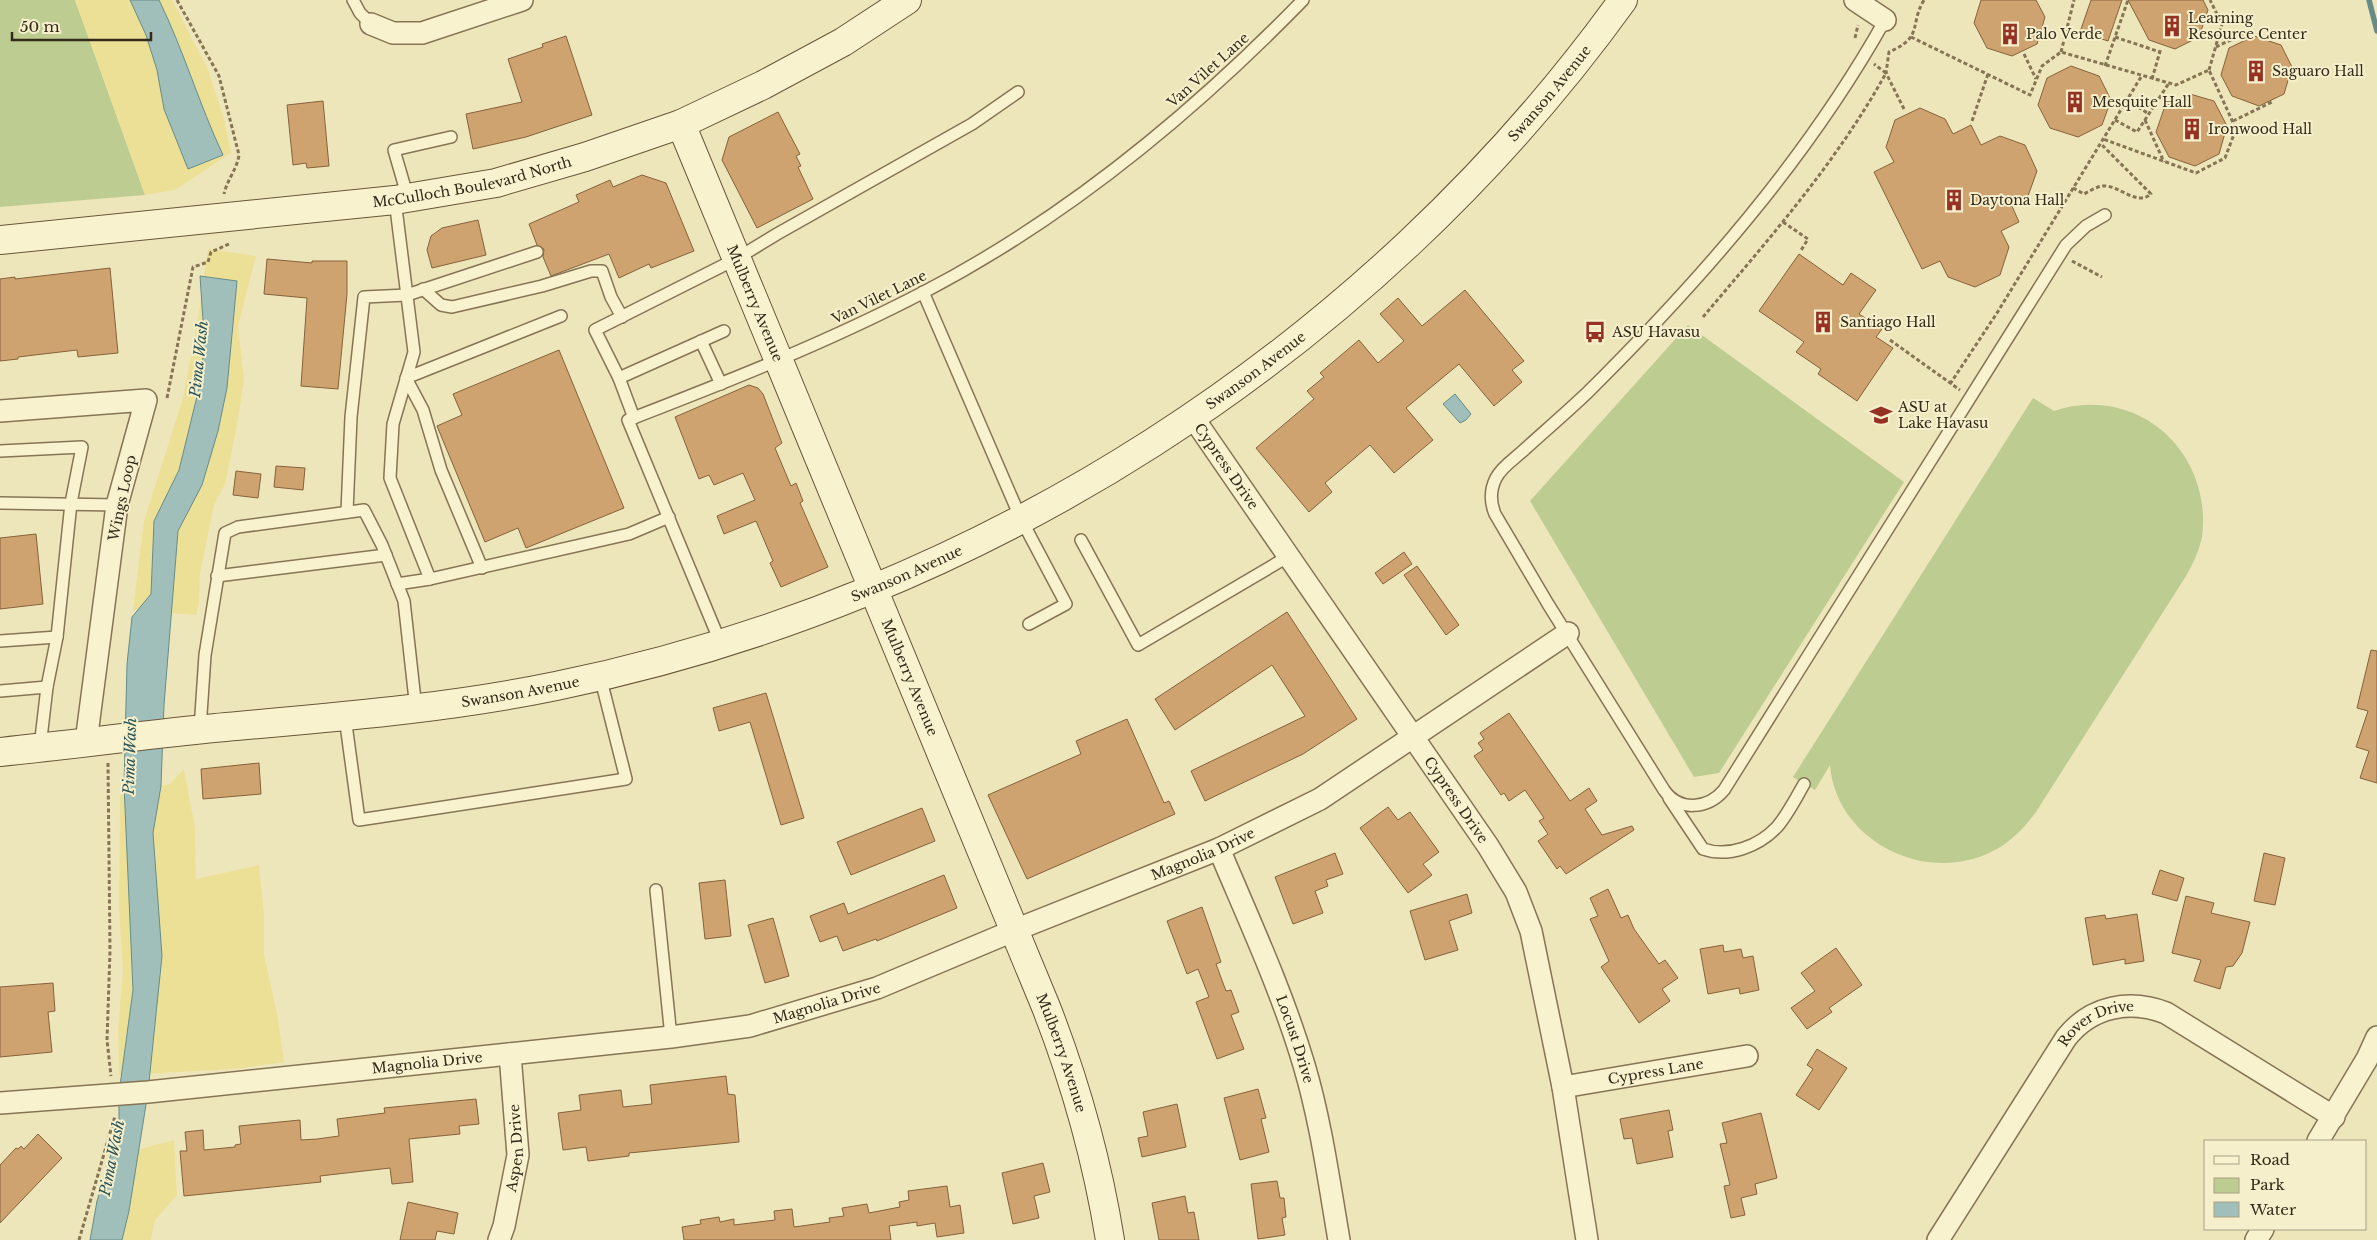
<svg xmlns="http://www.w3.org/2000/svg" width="2377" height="1240" viewBox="0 0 2377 1240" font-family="'Libre Baskerville',serif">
	<rect width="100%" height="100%" fill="#eee6bb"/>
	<g fill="#bdcc90">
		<path d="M0,0H75L145,195L0,207Z"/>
		<path d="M1688,325L1904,482L1719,773L1694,777L1530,501Z"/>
		<path d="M2033,398L2054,411C2073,404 2094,403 2114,407C2174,420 2210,478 2202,537C2199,551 2193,564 2186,576L2036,812C2024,828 2010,843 1991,852C1924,885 1836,840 1830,765L1815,790L1793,777Z"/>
	</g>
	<g fill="#ece097">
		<path d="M75,0H172L208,70L224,119L231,153L175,190L145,195Z"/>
		<path d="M208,249L256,256L238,326L244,380L236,431L225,484L214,505L200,573L199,603L196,615L133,610L144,521L183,398L198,319Z"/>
		<path d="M184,769L195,828L196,879L259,865L264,914V955L277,1013L284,1062L235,1069L119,1075L118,1029L123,972L119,909L120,795L170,784Z"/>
		<path d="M174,1140L177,1195L155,1220L151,1240H90L118,1155Z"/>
	</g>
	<g fill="#a0bfba" stroke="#678c88">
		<path d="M130,0H159C184,51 199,104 223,155L188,169L164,109L157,70L146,35Z"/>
		<path d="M200,276L237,281L227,388L218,431L202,485L178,531L164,705L161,786L153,833L162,956L148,1092L129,1211L122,1240H90L97,1201L119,1127V1093L133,990L124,785L127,664L132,617L151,594L154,521L179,470L202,376L204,335Z"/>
		<path d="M1455,394L1471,414L1466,420L1460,423L1443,404Z"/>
	</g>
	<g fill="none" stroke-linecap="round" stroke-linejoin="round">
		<path stroke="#678c88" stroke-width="5.5" d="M2369,0L2377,31"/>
	</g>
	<g fill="#cea370" stroke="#85623a">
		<path d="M1981,0H2036L2045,17L2037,44L2012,56L1987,48L1974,23Z"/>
		<path d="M2091,0H2122L2108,41L2080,32Z"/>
		<path d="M2128,0H2203L2208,10L2199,37L2175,49L2149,40Z"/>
		<path d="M566,36L592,115L526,137L473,149L466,114L522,102L508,59L543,47L542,44Z"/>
		<path d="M2254,36L2281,45L2292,67L2284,94L2259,106L2232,96L2221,75L2229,48Z"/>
		<path d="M2071,66L2099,76L2111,100L2102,125L2078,137L2050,128L2038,105L2047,78Z"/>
		<path d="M2190,94L2214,101L2227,126L2219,154L2195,166L2169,157L2156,132L2165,106Z"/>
		<path d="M323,101L329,166L307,168L306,163L293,165L287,105Z"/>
		<path d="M1920,108L1945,119L1953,134L1971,125L1981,145L2000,136L2025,145L2037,171L2028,196L2011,204L2019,222L2001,231L2009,247L2000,275L1975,287L1948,277L1940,261L1922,269L1874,172L1894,162L1886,147L1895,120Z"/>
		<path d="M778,112L800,154L796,156L801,166L798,167L813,199L757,228L722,160L729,137Z"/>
		<path d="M642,175L666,183L694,251L651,268L649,264L619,278L609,254L551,276L543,257L544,249L537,245L529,224L579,202L576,195L610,180L613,187Z"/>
		<path d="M478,220L486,255L432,268L427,250L431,236L442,228Z"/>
		<path d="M1799,254L1843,285L1851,273L1876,290L1859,314L1882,329L1876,337L1893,348L1857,401L1818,374L1821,369L1796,352L1804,342L1759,311Z"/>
		<path d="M267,259L312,263V261H347V294L338,389L301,386L307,298L264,294Z"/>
		<path d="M110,268L118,353L78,357L77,350L18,357V359L0,361V279L15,277V279Z"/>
		<path d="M1465,290L1524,361L1512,370L1522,382L1494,406L1459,364L1406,408L1433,440L1394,473L1370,445L1325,483L1332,492L1309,512L1256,448L1314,399L1307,391L1324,377L1320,373L1359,340L1378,363L1404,341L1380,314L1398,298L1422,326Z"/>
		<path d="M559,350L624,508L526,548L518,528L485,542L437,426L462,415L453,394Z"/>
		<path d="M749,385L758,388L763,394L782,443L775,448L791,486L796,483L803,501L800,503L828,567L781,587L770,563L773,561L756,521L724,534L717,516L755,500L743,473L714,485L709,475L699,479L675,417Z"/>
		<path d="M276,466L305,468L303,490L274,487Z"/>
		<path d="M236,471L261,474L258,498L233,495Z"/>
		<path d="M36,534L43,604L0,609V538Z"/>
		<path d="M1404,552L1412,564L1383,584L1375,573Z"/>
		<path d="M1417,566L1459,625L1446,635L1404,575Z"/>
		<path d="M1287,612L1357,719L1303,754L1205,801L1191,771L1305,716L1272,665L1175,730L1155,699Z"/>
		<path d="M2371,650L2377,651V783L2360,778L2369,751L2356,747L2368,711L2357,708Z"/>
		<path d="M766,693L804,818L781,825L750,722L719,731L713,708Z"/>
		<path d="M1509,713L1570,801L1589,788L1597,801L1585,809L1602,835L1632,826L1634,830L1566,874L1560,866L1557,869L1538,841L1548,834L1539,821L1544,818L1525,790L1509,801L1504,793L1501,795L1474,756L1483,750L1478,743L1484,739L1480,733Z"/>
		<path d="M1127,719L1164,803L1169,801L1175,814L1027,879L988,795L1081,754L1076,741Z"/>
		<path d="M259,763L261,794L203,799L201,769Z"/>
		<path d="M1388,807L1398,820L1410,812L1439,852L1423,864L1432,875L1408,893L1360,828Z"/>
		<path d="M922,808L935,841L851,875L837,842Z"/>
		<path d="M1335,853L1343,874L1326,880L1328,886L1315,891L1323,913L1293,924L1275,877Z"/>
		<path d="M2264,853L2285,858L2275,905L2254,901Z"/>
		<path d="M2160,870L2184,878L2177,901L2152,894Z"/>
		<path d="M944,875L957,908L877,941L876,939L843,951L837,936L820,942L810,916L844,903L848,914Z"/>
		<path d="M725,880L731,936L705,939L699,883Z"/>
		<path d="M1608,889L1621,918L1628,915L1634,929L1659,964L1665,960L1678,978L1662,989L1670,1001L1639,1023L1601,967L1609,961L1590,919L1598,916L1590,898Z"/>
		<path d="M1467,894L1472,913L1449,921L1458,950L1425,960L1410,911Z"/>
		<path d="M2186,896L2214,903L2211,913L2250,922L2242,953L2233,966L2226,967L2220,989L2194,981L2201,960L2172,953Z"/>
		<path d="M1202,907L1221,962L1216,964L1226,991L1231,990L1239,1012L1231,1015L1244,1049L1217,1059L1196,1002L1209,997L1198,969L1187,974L1167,921Z"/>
		<path d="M2137,914L2144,961L2125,964V959L2093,965L2085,918L2105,915L2106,919Z"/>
		<path d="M773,918L789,976L765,983L748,925Z"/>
		<path d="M1723,945L1724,952L1741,949L1743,958L1753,956L1759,990L1740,994L1739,988L1708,994L1700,949Z"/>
		<path d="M1836,948L1862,985L1829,1008L1832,1012L1807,1029L1791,1008L1815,991L1801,973Z"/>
		<path d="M53,983L55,1011L48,1012L52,1052L0,1057V987Z"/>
		<path d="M1817,1049L1847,1068L1819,1110L1796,1095L1813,1069L1807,1065Z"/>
		<path d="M726,1076L728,1094L735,1095L739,1142L629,1153V1156L588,1161L586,1147L563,1150L558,1113L581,1110L579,1095L621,1090L623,1107L652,1104L650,1085Z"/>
		<path d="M1258,1089L1266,1118L1261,1119L1269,1152L1240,1160L1224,1098Z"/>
		<path d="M476,1099L479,1124L459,1126L460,1134L409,1139L413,1182L392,1184L390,1168L320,1176L321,1182L184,1196L180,1151H187L185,1132L203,1130L204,1150L235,1147V1145L241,1144L239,1126L300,1120L301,1140L317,1139L339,1136L337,1119L385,1113L384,1108Z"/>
		<path d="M1177,1104L1186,1147L1142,1157L1138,1138L1148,1136L1143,1112Z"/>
		<path d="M1669,1110L1673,1130L1668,1131L1673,1157L1637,1164L1632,1138L1624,1139L1620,1119Z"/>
		<path d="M1761,1113L1777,1178L1755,1184L1757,1194L1741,1198L1745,1215L1731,1218L1724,1186L1730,1185L1720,1144L1727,1143L1722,1123Z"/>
		<path d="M38,1134L62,1158L0,1223V1165L16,1148L18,1149L21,1146L24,1149Z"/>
		<path d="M1043,1163L1050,1192L1034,1196L1039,1218L1013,1224L1002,1173Z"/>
		<path d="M1277,1181L1280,1198H1284L1286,1217L1282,1218L1285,1235L1258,1239L1251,1184Z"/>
		<path d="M947,1186L950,1207L960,1205L964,1233L937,1237L935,1223L917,1226V1222L889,1226L891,1240H684L682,1227L701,1224L700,1220L719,1217L720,1222L734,1219V1225L775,1220L774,1211L792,1209L794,1227L830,1222L829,1218L844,1216L842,1208L867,1204L869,1213L900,1207L899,1202L909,1200L908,1191Z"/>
		<path d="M1185,1196L1188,1213L1194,1212L1199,1240H1159L1152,1203Z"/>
		<path d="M408,1202L458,1213L454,1234L437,1231L435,1240H400Z"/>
	</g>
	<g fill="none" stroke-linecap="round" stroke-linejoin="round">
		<g stroke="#867555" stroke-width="14">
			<g id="lane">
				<path d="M353,0L360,13L371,24"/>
				<path d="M1885,20C1807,159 1700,281 1587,393C1567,412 1546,430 1525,449C1516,458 1502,466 1496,478C1490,490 1490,502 1495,514L1548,604L1664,790C1679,812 1708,809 1724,790L2066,245L2086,226L2105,215"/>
				<path d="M408,198L394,150L451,137"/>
				<path d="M395,200L414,352L393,424L390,478L430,579L397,584"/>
				<path d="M423,289L441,305L452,307L542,286L591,271H602L611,297L622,317"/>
				<path d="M923,292L1021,519L1066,604L1029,624"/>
				<path d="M724,331L619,378L595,330L736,259L777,234L972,124L1018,92"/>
				<path d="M701,341L721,384"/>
				<path d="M619,378L634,418"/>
				<path d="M0,451L82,447L71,503L57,637L47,687L40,747"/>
				<path d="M0,503L117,505"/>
				<path d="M347,512L351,417L364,297L407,295L537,252"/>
				<path d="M1081,540L1138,645L1289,556"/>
				<path d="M482,568L441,470L423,410L406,378L561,316"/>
				<path d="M217,576L386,555"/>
				<path d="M430,579L629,534L669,517"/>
				<path d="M0,641L57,637"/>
				<path d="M721,644L628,420C729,381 828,342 924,292C1066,218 1192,114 1303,0"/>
				<path d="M0,691L47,687"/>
				<path d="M345,717L359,820L626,779L600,676"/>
				<path d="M200,729L205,655L225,533L238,527L364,510L382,545L404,601L416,709"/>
				<path d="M1669,798L1703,849C1729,858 1759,846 1777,827C1788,814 1796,798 1804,784"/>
				<path d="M656,890L671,1037"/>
			</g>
		</g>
		<g stroke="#867555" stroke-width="24">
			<g id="street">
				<path d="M1855,0L1885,20"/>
				<path d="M371,24L393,33H422L522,0"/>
				<path d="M0,411L146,400L117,505L86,742"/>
				<path id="s1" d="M1192,416L1488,846L1516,892L1531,931L1563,1087L1587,1240"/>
				<path id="s2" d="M1219,849C1249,920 1282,991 1304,1065C1321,1122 1329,1182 1339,1240"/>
				<path id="s3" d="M1563,1087L1747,1056"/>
				<path id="s4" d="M0,1103L148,1092L671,1037L750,1026L877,988L1015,930L1219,849L1320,799L1568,633"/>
				<path d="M2318,1141L2367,1059L2377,1037"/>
				<path id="s5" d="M499,1240L504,1226L518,1155L510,1054"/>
				<path id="s6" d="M1938,1240L2066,1038C2091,1006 2130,999 2166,1013L2334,1117"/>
				<path d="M2256,1240L2263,1229"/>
			</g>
		</g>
		<g stroke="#675638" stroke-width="30">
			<g id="secondary">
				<path id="s7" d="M681,124L1046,1007C1076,1084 1097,1159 1110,1240"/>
				<path id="s8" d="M0,240L395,200L496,183L585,157L681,124L763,85L843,42L907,0"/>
				<path id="s9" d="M0,752C68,745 136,736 204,729C322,718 440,710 556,686C979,600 1370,351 1623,0"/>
			</g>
		</g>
		<g stroke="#867555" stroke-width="3" stroke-dasharray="4 2.5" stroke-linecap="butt">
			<path d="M177,0L219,76L239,155C237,169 227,180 224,194"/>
			<path d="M1911,37L2030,95L2042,66L2061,52L2176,85L2209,70L2236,129L2225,158L2196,173L2103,139"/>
			<path d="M2115,37L2160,52"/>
			<path d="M1855,38L1858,25"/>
			<path d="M2216,47L2243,34"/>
			<path d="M2061,52L2074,0"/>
			<path d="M2024,54L2036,79"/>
			<path d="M2105,66L2128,0"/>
			<path d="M2209,70L2222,24L2210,0"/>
			<path d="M2152,79L2161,48"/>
			<path d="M2127,100L2149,114"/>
			<path d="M1904,109L1886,73L1889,52C1924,37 1909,25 1924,0"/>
			<path d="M2115,120L2137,132L2169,83"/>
			<path d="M2145,120L2164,162"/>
			<path d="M1972,121L1988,74"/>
			<path d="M2233,121L2272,102"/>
			<path d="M2073,188L2084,194C2090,191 2096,187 2102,186C2119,184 2136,207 2151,194L2101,144"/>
			<path d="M1783,222L1808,239L1800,252"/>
			<path d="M2072,261L2102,277"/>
			<path d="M1703,317C1768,240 1837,162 1886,73L1874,64"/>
			<path d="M1890,340L1960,390"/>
			<path d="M1950,384L1997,313L2141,77"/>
			<path d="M167,398L193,267L208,262L211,252L229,244"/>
			<path d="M108,763L110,951L107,1040L111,1076"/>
			<path d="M79,1240L115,1116"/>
		</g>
		<use href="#lane" stroke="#f9f2ce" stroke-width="11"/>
		<use href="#street" stroke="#f9f2ce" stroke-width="21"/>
		<use href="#secondary" stroke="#f9f2ce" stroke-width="28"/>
	</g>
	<defs>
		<g id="building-bare" transform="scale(1.725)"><path d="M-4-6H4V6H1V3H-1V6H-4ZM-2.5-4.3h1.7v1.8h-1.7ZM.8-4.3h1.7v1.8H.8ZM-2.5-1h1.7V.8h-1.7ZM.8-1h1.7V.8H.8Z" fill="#963224" stroke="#f6efcb" stroke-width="2.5" paint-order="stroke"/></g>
		<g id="bus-bare" transform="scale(1.725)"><path d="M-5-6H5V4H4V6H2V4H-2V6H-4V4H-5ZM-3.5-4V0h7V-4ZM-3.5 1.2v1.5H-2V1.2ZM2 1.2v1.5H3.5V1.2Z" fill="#963224" stroke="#f6efcb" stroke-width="2.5" paint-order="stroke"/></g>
		<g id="university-bare" transform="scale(1.725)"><path d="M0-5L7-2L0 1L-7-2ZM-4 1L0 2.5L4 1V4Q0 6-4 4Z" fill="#963224" stroke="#f6efcb" stroke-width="2.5" paint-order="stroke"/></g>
	</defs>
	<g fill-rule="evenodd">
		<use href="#building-bare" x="2172" y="26"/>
		<use href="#building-bare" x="2010" y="34"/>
		<use href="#building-bare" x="2256" y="71"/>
		<use href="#building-bare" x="2075" y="102"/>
		<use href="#building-bare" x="2192" y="129"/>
		<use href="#building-bare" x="1954" y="200"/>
		<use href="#building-bare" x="1823" y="322"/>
		<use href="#bus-bare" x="1595" y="332"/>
		<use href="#university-bare" x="1881" y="415"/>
	</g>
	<g text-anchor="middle" stroke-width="4" stroke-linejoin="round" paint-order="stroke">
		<g font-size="14" fill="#342a1a" stroke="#f6efcb" text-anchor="start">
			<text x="2188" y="23">Learning<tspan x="2188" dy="16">Resource Center</tspan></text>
			<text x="2026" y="39">Palo Verde</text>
			<text x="2272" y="76">Saguaro Hall</text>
			<text x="2092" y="107">Mesquite Hall</text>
			<text x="2208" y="134">Ironwood Hall</text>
			<text x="1970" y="205">Daytona Hall</text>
			<text x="1840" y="327">Santiago Hall</text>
			<text x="1612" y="337">ASU Havasu</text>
			<text x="1898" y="412">ASU at<tspan x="1898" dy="16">Lake Havasu</tspan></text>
		</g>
		<g font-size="14" fill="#342a1a" stroke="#f6efcb">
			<text transform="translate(1208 70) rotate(-42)" y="5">Van Vilet Lane</text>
			<text dy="5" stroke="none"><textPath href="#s9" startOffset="1739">Swanson Avenue</textPath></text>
			<text dy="5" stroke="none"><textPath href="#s8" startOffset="476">McCulloch Boulevard North</textPath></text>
			<text transform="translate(879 297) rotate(-26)" y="5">Van Vilet Lane</text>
			<text dy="5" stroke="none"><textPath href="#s7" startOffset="194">Mulberry Avenue</textPath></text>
			<text dy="5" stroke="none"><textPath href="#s9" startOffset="1334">Swanson Avenue</textPath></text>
			<text dy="5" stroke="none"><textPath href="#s1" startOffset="61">Cypress Drive</textPath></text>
			<text transform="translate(122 498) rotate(-78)" y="5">Wings Loop</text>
			<text dy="5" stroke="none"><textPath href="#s9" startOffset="929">Swanson Avenue</textPath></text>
			<text dy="5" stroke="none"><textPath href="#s7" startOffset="599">Mulberry Avenue</textPath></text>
			<text dy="5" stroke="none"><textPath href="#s9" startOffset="524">Swanson Avenue</textPath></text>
			<text dy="5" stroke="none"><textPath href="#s1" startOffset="466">Cypress Drive</textPath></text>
			<text dy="5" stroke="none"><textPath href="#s4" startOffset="1239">Magnolia Drive</textPath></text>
			<text dy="5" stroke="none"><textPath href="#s4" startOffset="834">Magnolia Drive</textPath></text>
			<text dy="5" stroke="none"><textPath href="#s6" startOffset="274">Rover Drive</textPath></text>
			<text dy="5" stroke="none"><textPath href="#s2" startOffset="205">Locust Drive</textPath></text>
			<text dy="5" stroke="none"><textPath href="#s7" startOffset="1004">Mulberry Avenue</textPath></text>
			<text dy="5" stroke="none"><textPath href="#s4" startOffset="429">Magnolia Drive</textPath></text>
			<text dy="5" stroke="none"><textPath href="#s3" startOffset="94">Cypress Lane</textPath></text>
			<text dy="5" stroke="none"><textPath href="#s5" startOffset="94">Aspen Drive</textPath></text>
		</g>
		<g font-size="15" font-style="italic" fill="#295255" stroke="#f6efcb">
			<text transform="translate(199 359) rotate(-84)" y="5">Pima Wash</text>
			<text transform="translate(130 756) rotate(-88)" y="5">Pima Wash</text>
			<text transform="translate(112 1158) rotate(-79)" y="5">Pima Wash</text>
		</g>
	</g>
	<rect x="2204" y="1140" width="162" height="90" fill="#f6efcb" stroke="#a8a084"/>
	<rect x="2214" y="1156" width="25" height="8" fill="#f9f2ce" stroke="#a8a084"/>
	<text x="2250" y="1165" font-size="15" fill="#342a1a">Road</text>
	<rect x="2214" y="1178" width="25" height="15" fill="#bdcc90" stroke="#a8a084"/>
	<text x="2250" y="1190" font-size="15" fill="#342a1a">Park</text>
	<rect x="2214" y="1202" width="25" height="15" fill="#a0bfba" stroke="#a8a084"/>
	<text x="2250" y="1215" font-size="15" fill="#342a1a">Water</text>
	<path d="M12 32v8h139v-8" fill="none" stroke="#342a1a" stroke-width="2.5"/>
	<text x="20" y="32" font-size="15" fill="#342a1a" stroke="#f6efcb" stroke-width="4" paint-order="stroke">50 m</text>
</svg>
